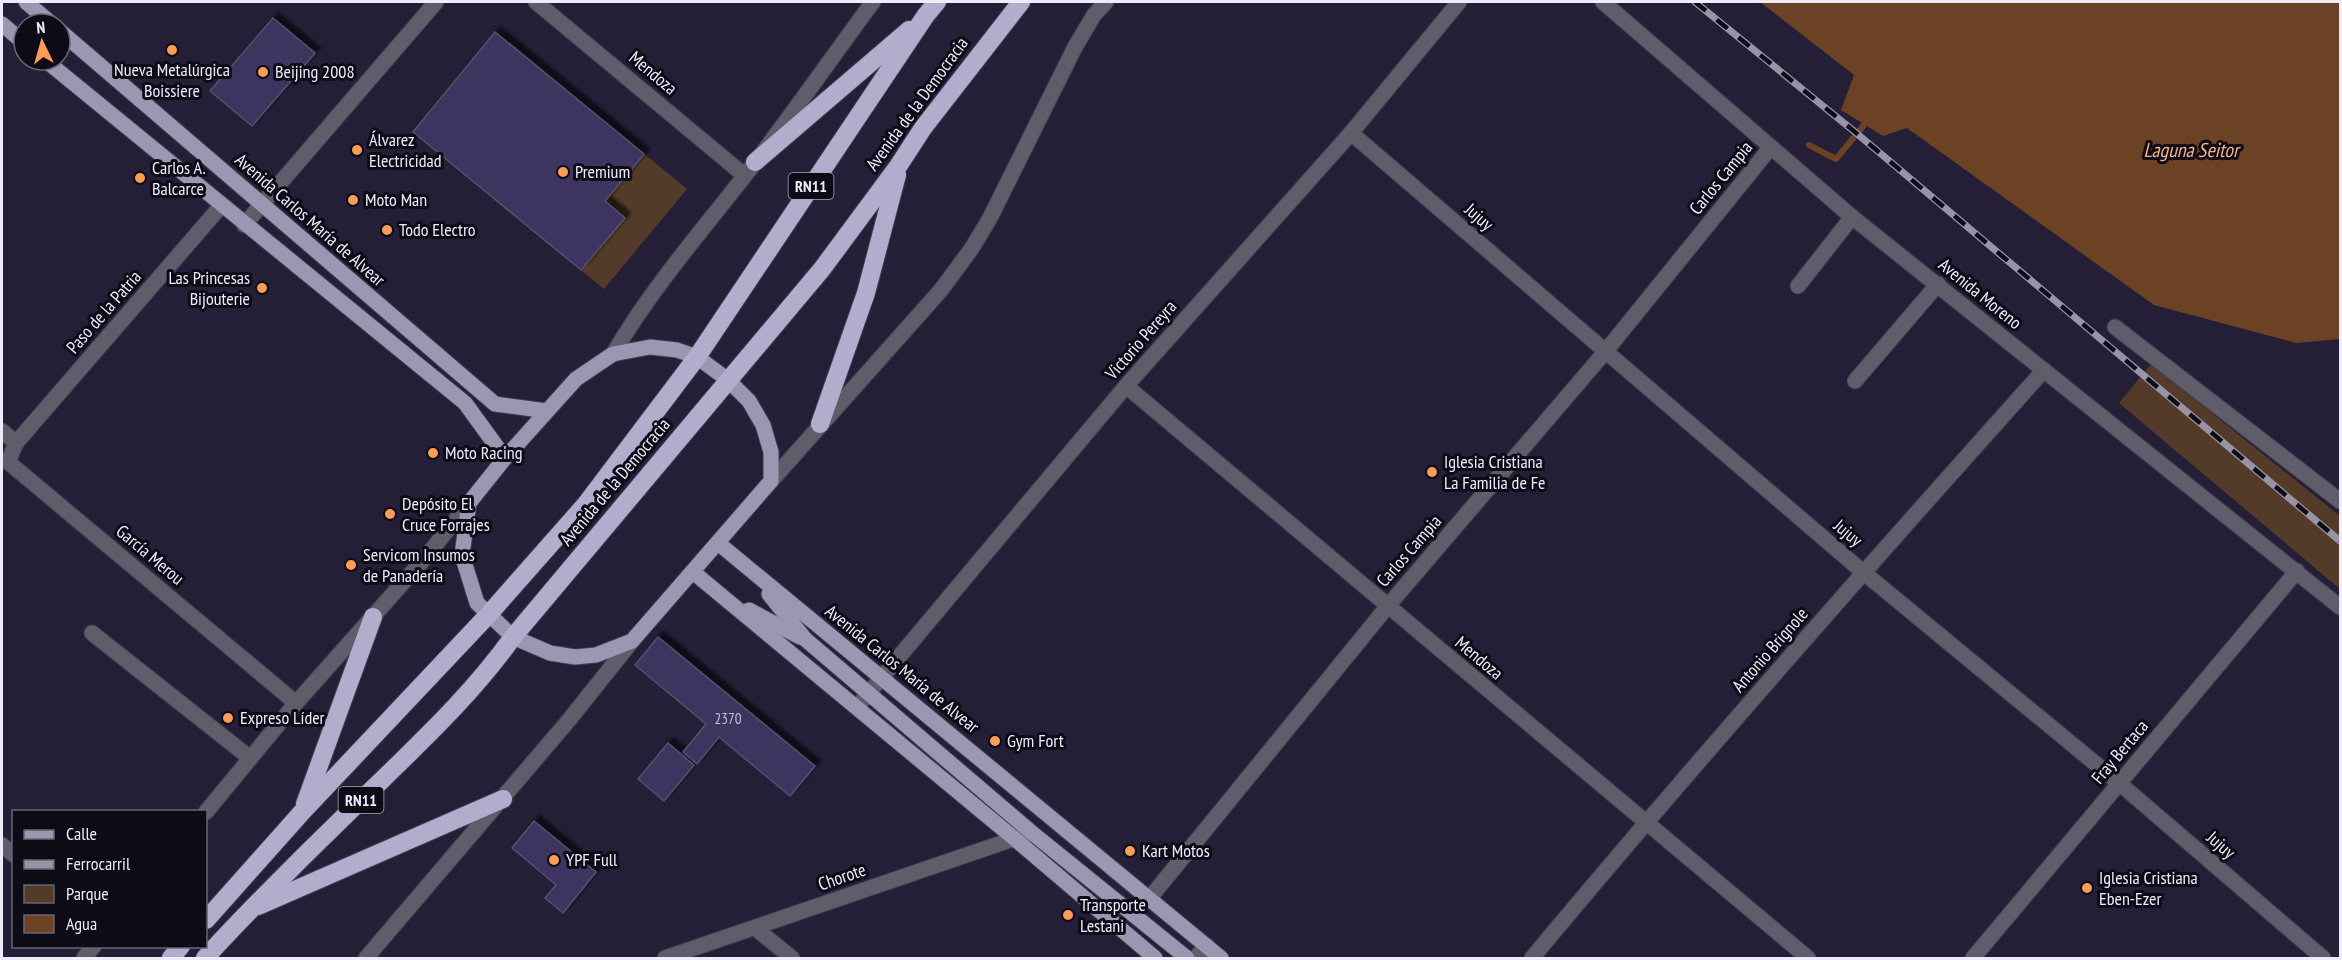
<svg xmlns="http://www.w3.org/2000/svg" width="2342" height="960" viewBox="0 0 2342 960" font-family="'PT Sans Narrow',sans-serif">
	<defs>
		<filter id="shadow"><feDropShadow dx="5.5" dy="-5.5" stdDeviation="1.5" flood-color="#0009"/></filter>
	</defs>
	<rect width="100%" height="100%" fill="#241f37"/>
	<g fill="#543a29">
		<path d="M495,32L687,189L604,289L413,132Z"/>
		<path d="M2151,364L2340,516V589L2119,403Z"/>
	</g>
	<path fill="#6c4225" d="M1760,2H2340V339L2296,343L2154,305L1907,128L1883,136L1841,110L1854,75Z"/>
	<g fill="none" stroke-linecap="round" stroke-linejoin="round">
		<path stroke="#6c4225" stroke-width="6" d="M1809,145L1836,159L1864,125"/>
	</g>
	<g fill="#3e345e" stroke="#56506c" stroke-width="1.5" filter="url(#shadow)">
		<path d="M273,18L315,53L252,126L210,91Z"/>
		<path d="M495,32L644,154L605,201L625,218L581,270L413,132Z"/>
		<path d="M658,637L815,766L790,796L719,737L697,764L683,752L706,724L635,665Z"/>
		<path d="M668,743L694,765L664,801L638,779Z"/>
		<path d="M534,821L596,872L563,913L545,898L556,885L512,848Z"/>
	</g>
	<g fill="none" stroke-linecap="round" stroke-linejoin="round">
		<g stroke="#403c53" stroke-width="17">
			<g id="minor">
				<path d="M536,2L744,175"/>
				<path d="M1603,2L1852,217L2340,607"/>
				<path d="M1351,133L1863,572L2119,783L2323,958"/>
				<path d="M244,225L436,2"/>
				<path d="M1798,286L1852,217"/>
				<path d="M2115,327L2340,501"/>
				<path d="M613,354C654,284 708,224 757,160C797,108 834,54 873,2"/>
				<path d="M1855,381L1938,284"/>
				<path d="M1126,386L1808,958"/>
				<path d="M2,431L16,443L8,462L296,703"/>
				<path d="M16,443L221,206"/>
				<path d="M771,481L941,290L972,248L990,218L1075,47L1094,15L1106,2"/>
				<path d="M92,633L250,758"/>
				<path d="M857,707L1126,386L1351,133L1459,2"/>
				<path d="M206,812L296,703L425,558L469,503"/>
				<path d="M2,845L14,855"/>
				<path d="M1149,899L1387,607L1605,352L1771,147"/>
				<path d="M755,928L792,958"/>
				<path d="M84,958L94,946"/>
				<path d="M366,958L569,720L632,641"/>
				<path d="M665,958L1025,835"/>
				<path d="M1195,958L1207,946"/>
				<path d="M1532,958C1698,759 1870,564 2044,370"/>
				<path d="M1973,958L2297,571"/>
			</g>
		</g>
		<g stroke="#403c53" stroke-width="17">
			<g id="major">
				<path d="M26,2L52,24"/>
				<path d="M2,24L24,43"/>
				<path d="M60,31L495,404L547,411"/>
				<path d="M45,60L465,403L505,458"/>
				<path d="M650,347L677,350L697,357L728,380L749,401L763,425L771,452V481L632,641L596,655L575,657L550,653L513,637L477,603L462,555L469,503L505,458L576,379L613,354Z"/>
				<path d="M718,543L1221,958"/>
				<path d="M693,572L1015,839L1155,958"/>
				<path d="M769,594L805,639L1031,832L1187,958"/>
				<path d="M749,610L800,637"/>
			</g>
		</g>
		<g stroke="#403c53" stroke-width="20">
			<g id="highway">
				<path d="M755,162L909,30"/>
				<path d="M820,424L866,293L897,175"/>
				<path d="M305,804L373,617"/>
				<path d="M258,906L503,799"/>
				<path d="M206,920L303,811L489,614L586,504L697,357L926,15L937,2"/>
				<path d="M171,958L181,946"/>
				<path d="M205,958C262,896 322,838 383,779C429,734 475,690 513,637L822,269L899,165L923,128L1021,2"/>
			</g>
		</g>
		<use href="#minor" stroke="#5f5d6a" stroke-width="15"/>
		<use href="#major" stroke="#9b96b1" stroke-width="15"/>
		<use href="#highway" stroke="#b3adcd" stroke-width="18"/>
		<g stroke="#9894a8" stroke-width="7">
			<path id="rail" d="M1695,2L1855,132L2340,541"/>
		</g>
		<use href="#rail" stroke="#0d0b15" stroke-width="4.5" stroke-dasharray="14" stroke-linecap="butt"/>
	</g>
	<g fill="#fd9c56" stroke="#0d0b15" stroke-width="2">
		<circle cx="172" cy="50" r="6"/>
		<circle cx="263" cy="72" r="6"/>
		<circle cx="357" cy="150" r="6"/>
		<circle cx="563" cy="172" r="6"/>
		<circle cx="140" cy="178" r="6"/>
		<circle cx="353" cy="200" r="6"/>
		<circle cx="387" cy="230" r="6"/>
		<circle cx="262" cy="288" r="6"/>
		<circle cx="433" cy="453" r="6"/>
		<circle cx="1432" cy="472" r="6"/>
		<circle cx="390" cy="514" r="6"/>
		<circle cx="351" cy="565" r="6"/>
		<circle cx="228" cy="718" r="6"/>
		<circle cx="995" cy="741" r="6"/>
		<circle cx="1130" cy="851" r="6"/>
		<circle cx="554" cy="860" r="6"/>
		<circle cx="2087" cy="888" r="6"/>
		<circle cx="1068" cy="915" r="6"/>
	</g>
	<g text-anchor="middle" stroke-width="6" stroke-linejoin="round" paint-order="stroke">
		<g font-size="15" fill="#c2bdd4">
			<text x="728" y="724">2370</text>
		</g>
		<g fill="#0d0b15" stroke="#aaa8b7" stroke-width="1.5">
			<rect x="788.5" y="173" width="45" height="26" rx="4.5"/>
			<rect x="338.5" y="787" width="45" height="26" rx="4.5"/>
		</g>
		<g font-size="16" font-weight="bold" fill="#eeebfc">
			<text x="811" y="192">RN11</text>
			<text x="361" y="806">RN11</text>
		</g>
		<g font-size="18" fill="#eeebfc" stroke="#0d0b15" text-anchor="start">
			<text x="172" y="76" text-anchor="middle">Nueva Metalúrgica<tspan x="172" dy="21">Boissiere</tspan></text>
			<text x="275" y="78">Beijing 2008</text>
			<text x="369" y="146">Álvarez<tspan x="369" dy="21">Electricidad</tspan></text>
			<text x="152" y="174">Carlos A.<tspan x="152" dy="21">Balcarce</tspan></text>
			<text x="575" y="178">Premium</text>
			<text x="365" y="206">Moto Man</text>
			<text x="399" y="236">Todo Electro</text>
			<text x="250" y="284" text-anchor="end">Las Princesas<tspan x="250" dy="21">Bijouterie</tspan></text>
			<text x="445" y="459">Moto Racing</text>
			<text x="1444" y="468">Iglesia Cristiana<tspan x="1444" dy="21">La Familia de Fe</tspan></text>
			<text x="402" y="510">Depósito El<tspan x="402" dy="21">Cruce Forrajes</tspan></text>
			<text x="363" y="561">Servicom Insumos<tspan x="363" dy="21">de Panadería</tspan></text>
			<text x="240" y="724">Expreso Líder</text>
			<text x="1007" y="747">Gym Fort</text>
			<text x="1142" y="857">Kart Motos</text>
			<text x="566" y="866">YPF Full</text>
			<text x="2099" y="884">Iglesia Cristiana<tspan x="2099" dy="21">Eben-Ezer</tspan></text>
			<text x="1080" y="911">Transporte<tspan x="1080" dy="21">Lestani</tspan></text>
		</g>
		<g font-size="18" fill="#eeebfc" stroke="#0d0b15">
			<text transform="translate(653 73) rotate(40)" y="6">Mendoza</text>
			<text transform="translate(917 104) rotate(-54)" y="6">Avenida de la Democracia</text>
			<text transform="translate(1721 178) rotate(-51)" y="6">Carlos Campia</text>
			<text transform="translate(1479 217) rotate(41)" y="6">Jujuy</text>
			<text transform="translate(310 220) rotate(41)" y="6">Avenida Carlos María de Alvear</text>
			<text transform="translate(1980 294) rotate(39)" y="6">Avenida Moreno</text>
			<text transform="translate(104 312) rotate(-49)" y="6">Paso de la Patria</text>
			<text transform="translate(1141 340) rotate(-49)" y="6">Victorio Pereyra</text>
			<text transform="translate(615 482) rotate(-50)" y="6">Avenida de la Democracia</text>
			<text transform="translate(1848 533) rotate(40)" y="6">Jujuy</text>
			<text transform="translate(1409 551) rotate(-49)" y="6">Carlos Campia</text>
			<text transform="translate(150 555) rotate(40)" y="6">García Merou</text>
			<text transform="translate(1770 650) rotate(-49)" y="6">Antonio Brignole</text>
			<text transform="translate(1479 658) rotate(40)" y="6">Mendoza</text>
			<text transform="translate(902 669) rotate(39)" y="6">Avenida Carlos María de Alvear</text>
			<text transform="translate(2120 752) rotate(-50)" y="6">Fray Bertaca</text>
			<text transform="translate(2221 845) rotate(41)" y="6">Jujuy</text>
			<text transform="translate(842 877) rotate(-19)" y="6">Chorote</text>
		</g>
		<g font-size="20" font-style="italic" fill="#f7b283" stroke="#0d0b15">
			<text x="2191" y="157">Laguna Seitor</text>
		</g>
	</g>
	<rect width="2342" height="960" fill="none" stroke="#eeebfc" stroke-width="6"/>
	<rect x="12" y="810" width="195" height="138" fill="#0d0b15" stroke="#676571" stroke-width="1.5"/>
	<rect x="24" y="830" width="30" height="9" fill="#9b96b1" stroke="#676571" stroke-width="1.5"/>
	<text x="66" y="840" font-size="18" fill="#eeebfc">Calle</text>
	<rect x="24" y="860" width="30" height="9" fill="#9894a8" stroke="#676571" stroke-width="1.5"/>
	<text x="66" y="870" font-size="18" fill="#eeebfc">Ferrocarril</text>
	<rect x="24" y="885" width="30" height="18" fill="#543a29" stroke="#676571" stroke-width="1.5"/>
	<text x="66" y="900" font-size="18" fill="#eeebfc">Parque</text>
	<rect x="24" y="915" width="30" height="18" fill="#6c4225" stroke="#676571" stroke-width="1.5"/>
	<text x="66" y="930" font-size="18" fill="#eeebfc">Agua</text>
	<g transform="translate(42 42) rotate(355)"><circle r="28" fill="#0d0b15" stroke="#676571" stroke-width="1.5"/>
	<path d="M0-4.5L10 22L0 15L-10 22Z" fill="#fd9c56"/>
	<text y="-9" font-size="16" font-weight="bold" text-anchor="middle" fill="#eeebfc">N</text>
	</g>
</svg>
